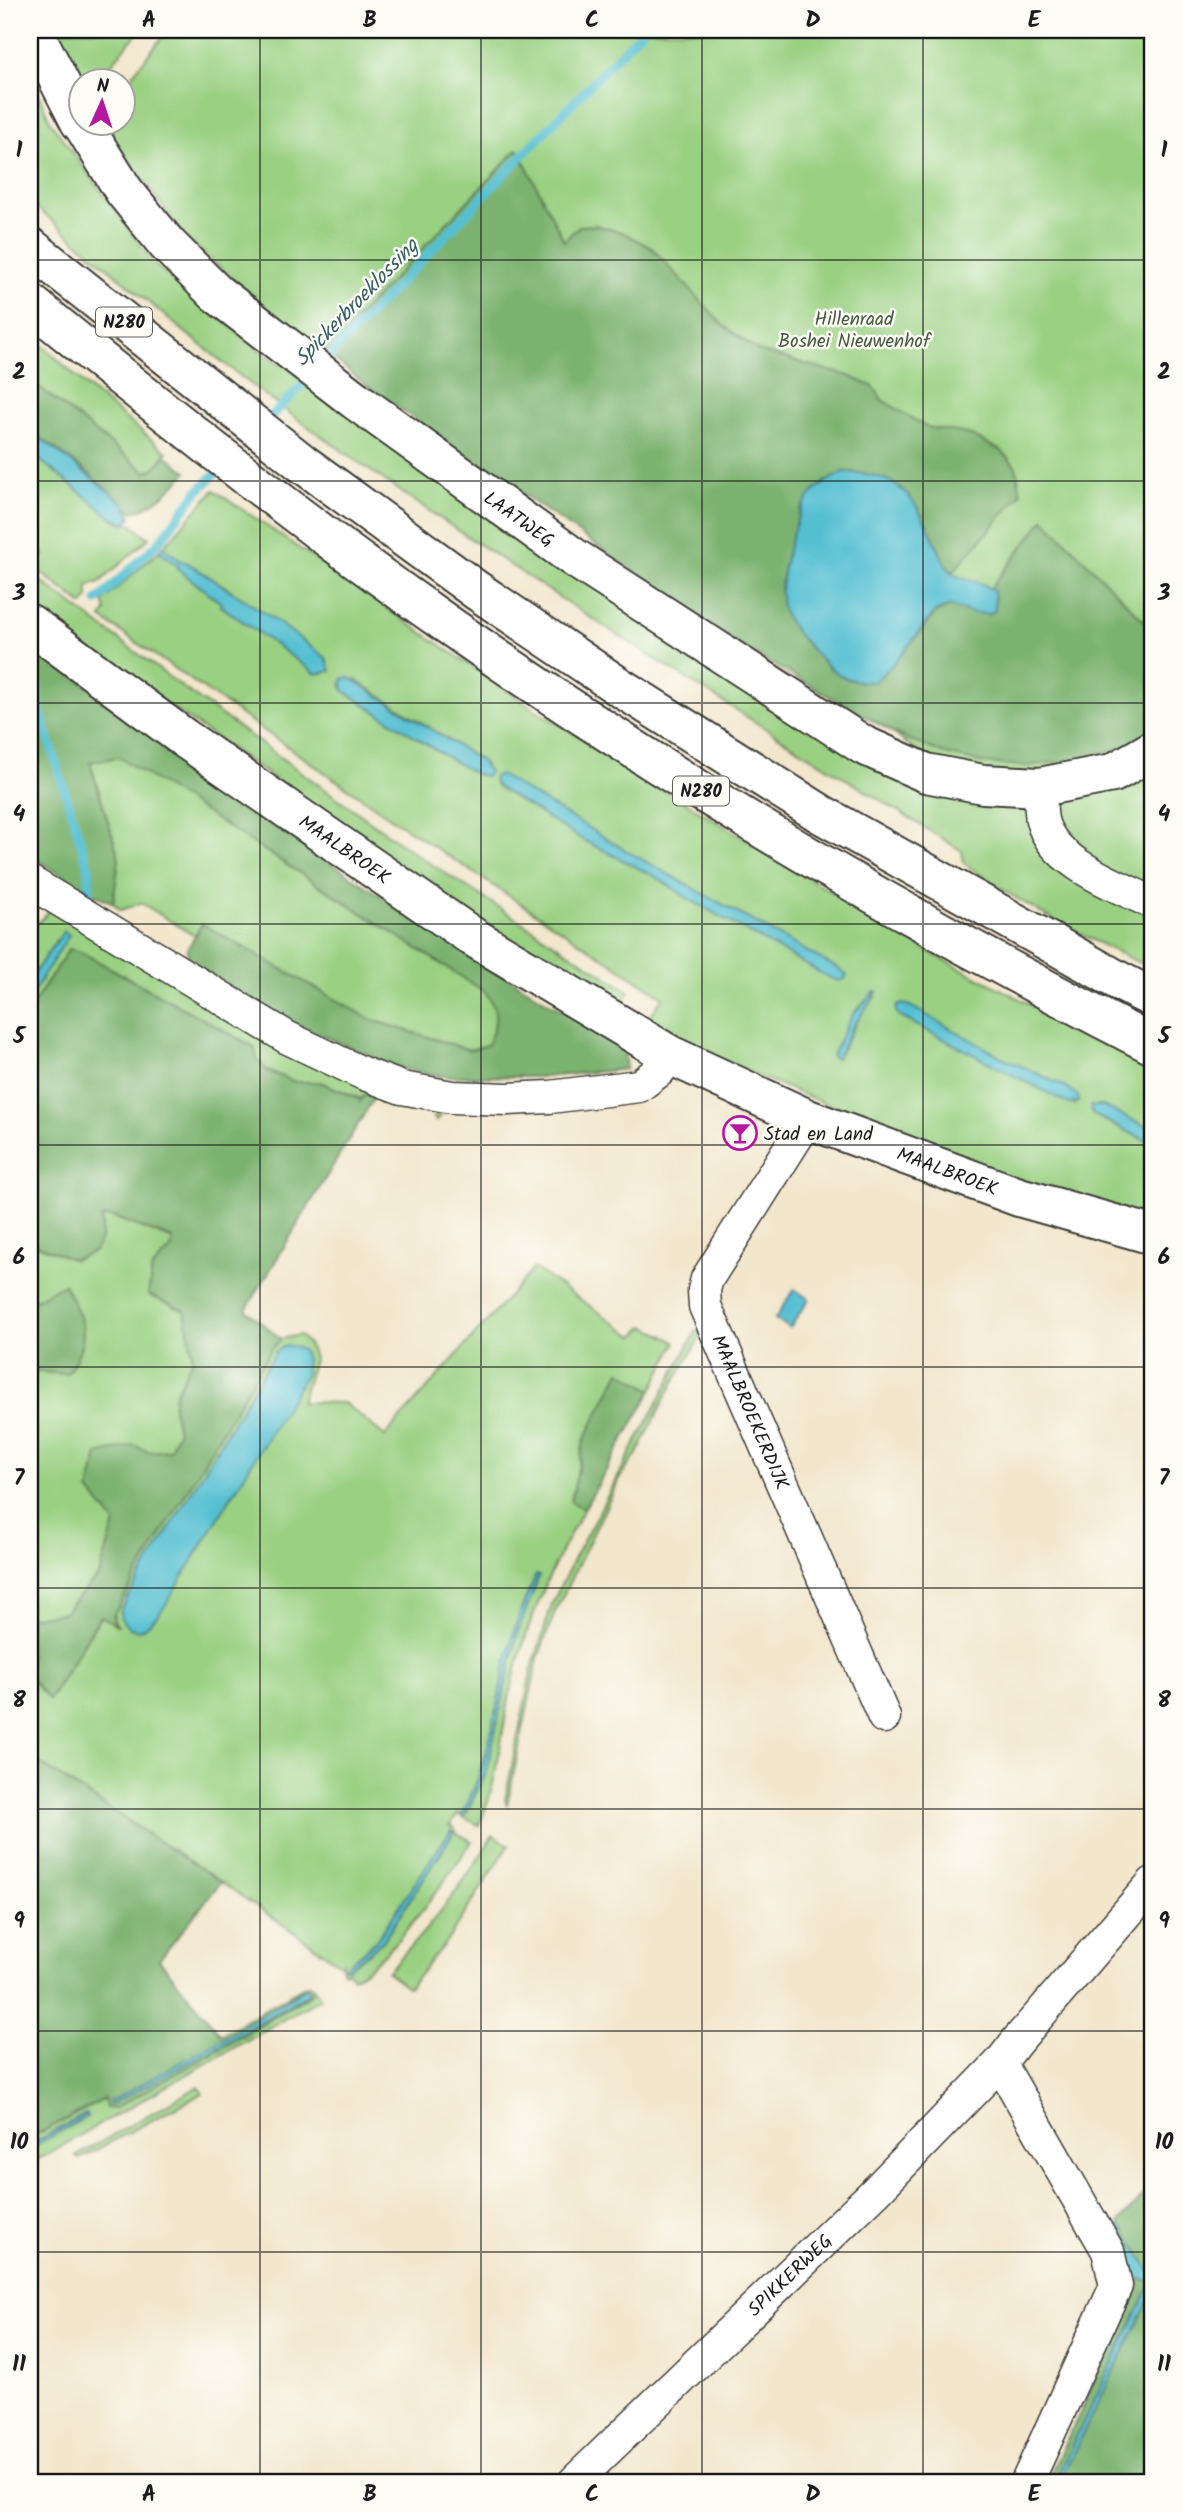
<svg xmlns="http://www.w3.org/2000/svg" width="1183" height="2512" viewBox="0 0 1183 2512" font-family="Kalam,sans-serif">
	<rect width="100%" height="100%" fill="#fdfcf7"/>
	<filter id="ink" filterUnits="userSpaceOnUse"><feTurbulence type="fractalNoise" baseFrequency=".0143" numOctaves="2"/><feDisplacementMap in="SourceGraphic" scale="14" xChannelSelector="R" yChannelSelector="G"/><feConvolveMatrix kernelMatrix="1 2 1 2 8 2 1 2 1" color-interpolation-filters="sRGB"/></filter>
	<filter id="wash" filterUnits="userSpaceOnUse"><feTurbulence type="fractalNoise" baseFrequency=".00686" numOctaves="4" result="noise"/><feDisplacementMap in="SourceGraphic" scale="28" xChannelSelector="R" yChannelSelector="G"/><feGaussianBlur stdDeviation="1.57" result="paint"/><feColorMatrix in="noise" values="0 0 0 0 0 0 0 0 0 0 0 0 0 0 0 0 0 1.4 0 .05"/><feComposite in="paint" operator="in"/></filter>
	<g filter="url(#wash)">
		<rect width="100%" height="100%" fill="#f2e6cc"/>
		<g fill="#9ad082" stroke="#5b764f" stroke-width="2" fill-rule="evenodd">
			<path d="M54,30H140L98,80H76Z"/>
			<path d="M168,30H1153V969C1088,939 1022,906 964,863L962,851C747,717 531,585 324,438C221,366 126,283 30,202V74L50,121L155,265L266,355L963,786L377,344V299L324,351L263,305L187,239L101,123L122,122L123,86Z"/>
			<path d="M30,334L94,393L167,452L155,468L146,472L30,380Z"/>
			<path d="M30,452L118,522L126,524L128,522L149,538L100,582L88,586V598L83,605L30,564V549L42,558L45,554L30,542Z"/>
			<path d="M214,490L534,709L927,951L1153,1068V1130L1139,1122L1092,1114L1153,1144V1219L1000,1175L738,1068L646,1022L663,997L404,827L101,618L106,611L103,601L159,551L178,566V569L223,604L221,606L249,626L232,591L186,562H182L163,547ZM355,679L481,761L485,765L486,776L476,774L453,761L344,691L341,684ZM500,775L625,850L842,971L828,977L689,899L658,878L581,839L496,786ZM874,992L876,996L863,1011L837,1058L853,1014ZM918,1026L1002,1057L1066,1087L1074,1104Z"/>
			<path d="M30,573L193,695L417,855L629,991L620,1009L564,980L30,609Z"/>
			<path d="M119,757L485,992C500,1010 497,1025 487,1045L470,1050L372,1020L202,924L195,936L141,903L121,910L113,903L119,858L90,762Z"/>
			<path d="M53,906L447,1105L436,1121L433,1117L435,1109L364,1096L357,1108L360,1098L320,1082H295L267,1071L257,1059L254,1047L69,949L30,1009V997L42,979L57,939L30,979V927L40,921Z"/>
			<path d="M102,1217H113L173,1240L171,1249L152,1268L185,1311L193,1358L175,1394L173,1407L178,1431L170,1450L149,1452L133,1445L89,1490L116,1523L99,1575L63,1613L30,1617V1369L39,1372L64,1284L30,1303V1242L74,1260L101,1239Z"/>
			<path d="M534,1268L634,1336L645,1326L676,1342L652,1390L620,1372L584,1441L571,1501L584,1509C550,1568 524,1628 510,1694C500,1739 498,1783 479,1825L458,1814L449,1826L454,1827L457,1833L472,1841C450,1874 388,1964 353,1977L349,1972H343L341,1968L343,1962L340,1964L221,1882L30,1757V1678L49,1700L101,1616L117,1625L113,1620L114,1614L271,1349L281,1339L299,1335C308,1343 312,1348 314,1360L301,1402L344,1403L385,1436ZM537,1575L539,1576L517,1634L486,1773L465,1816L462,1815C504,1741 495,1649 537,1575ZM451,1830L454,1832L383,1941L347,1969L376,1941Z"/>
			<path d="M709,1327L702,1334L664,1400L637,1454L620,1478L555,1612L538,1658L507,1805L505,1800L531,1672L552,1604L574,1558L697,1330Z"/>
			<path d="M493,1835L509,1845L449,1938L410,1986L407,1987L387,1972C427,1931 464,1885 493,1835Z"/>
			<path d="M313,1987L321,1998L30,2164V2148L87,2116L85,2114L30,2144V2138L106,2098L114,2109L226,2046L311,1994Z"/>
			<path d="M199,2086L203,2093L79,2159L76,2156Z"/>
		</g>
		<g fill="#7bb270" stroke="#4c6746" stroke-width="2" fill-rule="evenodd">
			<path d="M518,149L564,241L579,226L595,225L622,232L652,248L722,324L758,351L849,376L874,387L882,400L926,427L968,434L1002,451L1016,467L1021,494L953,572L826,481L810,497L801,509L784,566L780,590L794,630L830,669L896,661L936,612L950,606L972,613L990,614L995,609L994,591L990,589L1044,519L1153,630V733L1132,744L1078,760L1026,766L982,763L942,753L898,735L744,648L367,386L324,351Z"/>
			<path d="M30,380L146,472L155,468L165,455L187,472C171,489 155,507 132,512L87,472L30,430Z"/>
			<path d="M30,642C111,704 192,768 277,826C386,901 498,973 612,1041L624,1052L626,1069L544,1077L440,1076L395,1067L282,1018L189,962L187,950L202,924L372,1020L470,1050L487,1045C497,1025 500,1010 485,992L119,757L90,762L119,858L113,903L86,890L30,855Z"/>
			<path d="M69,949L81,952L254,1047L257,1059L267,1071L295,1082H320L360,1099L359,1103L364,1095L375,1096L246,1310L281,1339L271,1349L114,1614L113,1620L118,1626L100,1616L49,1700L30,1678V1617L63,1613L99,1576L115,1523L89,1490L98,1454L133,1445L149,1452L170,1450L178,1431L173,1407L175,1394L193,1358L185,1311L148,1295L152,1268L171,1249L173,1239L113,1217H102L101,1239L95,1251L74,1260L30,1242V1009Z"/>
			<path d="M64,1284C84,1323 93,1335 67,1374L39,1372L30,1369V1303Z"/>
			<path d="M620,1371L652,1390L584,1509L571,1502L584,1441Z"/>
			<path d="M30,1757L221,1882L159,1960L221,2035L306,1985H311L314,1989L311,1994L226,2046L114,2109L106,2108L104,2099L30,2138ZM305,1988L309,1989L308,1993L225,2043L223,2039Z"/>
			<path d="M1153,2185V2275L1119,2222Z"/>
			<path d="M1138,2279L1153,2281V2284H1151L1054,2482H1046L1082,2409Z"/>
			<path d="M1153,2288V2482H1059L1152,2294Z"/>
		</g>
		<g fill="#55bfd2" stroke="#386e77" stroke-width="2">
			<path d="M30,430L125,504L131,517L126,524L111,517L30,452Z"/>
			<path d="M844,472C896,473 912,492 933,537C938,546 941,558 947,567C957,581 967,577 980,583C985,585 990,588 994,591L995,610L990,614L972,613L950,606L935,612L896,661L874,682C845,683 835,674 815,653C803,640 789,627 783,610C775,586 794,516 809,497C819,485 830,479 844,472Z"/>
			<path d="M163,547L182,562H186L271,617L326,658L331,671L316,674L221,606L222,604L178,569V566L159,551Z"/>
			<path d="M349,677L481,761L489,772L486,776L476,774L453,761L344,691L342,679Z"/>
			<path d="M500,775L625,850L842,971L847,975L845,979L839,981L828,977L689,899L658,878L581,839L496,786L493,779L495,776Z"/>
			<path d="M64,931L69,935L30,997V979Z"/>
			<path d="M874,992H877L851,1030L837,1058H833L832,1055L853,1014Z"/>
			<path d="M903,1004L910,1006L1002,1057L1066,1087L1078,1096L1079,1102L1069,1104L899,1016L896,1011L897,1006Z"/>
			<path d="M1091,1106H1103L1153,1130V1144L1092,1114Z"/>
			<path d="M794,1289L809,1299L790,1328L775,1319Z"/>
			<path d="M286,1345C308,1348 306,1354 306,1374L165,1606C153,1622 136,1644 120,1617L121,1609L276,1351Z"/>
			<path d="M536,1575L539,1576L517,1634L486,1773L464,1817L461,1815C495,1756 496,1688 516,1625C521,1607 529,1591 536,1575Z"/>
			<path d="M451,1830L454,1832L383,1941L347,1969L343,1968L376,1941Z"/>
			<path d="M306,1988L309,1989L308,1993L225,2043L110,2105L109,2102L223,2039Z"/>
			<path d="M86,2114L87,2117L30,2148V2144Z"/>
			<path d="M1116,2225L1122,2227L1153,2275V2281L1138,2279L1111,2233L1112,2227Z"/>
			<path d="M1151,2284H1153L1152,2294L1059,2482H1054Z"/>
		</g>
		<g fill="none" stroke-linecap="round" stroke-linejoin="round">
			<g stroke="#55bfd2" stroke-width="9">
				<path d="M322,364L643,30"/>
				<path d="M266,422L310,377"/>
				<path d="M97,601L159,542L198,491L222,467"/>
				<path d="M37,678L38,704L89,869V895"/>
			</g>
		</g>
	</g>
	<g filter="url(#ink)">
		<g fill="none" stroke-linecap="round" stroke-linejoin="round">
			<g stroke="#3c3a36" stroke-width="35">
				<g id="minor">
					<path d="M1040,787C1041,797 1040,809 1042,820C1052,863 1118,886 1153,903"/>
					<path d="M30,882L288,1038L362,1073L402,1088L452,1097L507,1099L550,1097L639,1086L659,1071L670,1055"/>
					<path id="s1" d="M808,1119L707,1279L704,1290L705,1306L884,1717"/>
					<path d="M1000,2063L1108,2251L1116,2286L1027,2482"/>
					<path id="s2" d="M574,2482L875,2192L1000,2063L1017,2041L1153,1883"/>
				</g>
			</g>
			<g stroke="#3c3a36" stroke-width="42">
				<g id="tertiary">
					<path d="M33,30L80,122"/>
					<path id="s3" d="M81,122L124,191L167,244L216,293L355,400L573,557L863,745L926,773L983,784L1040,787L1113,773L1153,750"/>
					<path id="s4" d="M30,624L184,738L473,937L670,1055L808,1119L1019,1197L1153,1235"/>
				</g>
			</g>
			<g stroke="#3c3a36" stroke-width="42">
				<g id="trunk">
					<path d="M30,247L302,463L476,590L618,686L821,814L1121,982L1153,998"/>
					<path d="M30,303C165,413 301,522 444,622C669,780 908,920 1153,1045"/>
				</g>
			</g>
			<use href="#minor" stroke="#fff" stroke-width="32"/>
			<use href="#tertiary" stroke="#fff" stroke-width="38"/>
			<use href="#trunk" stroke="#fff" stroke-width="38"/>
		</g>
	</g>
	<path fill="none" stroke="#1c1c1c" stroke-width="2" stroke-opacity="0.55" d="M260,30V2482M481,30V2482M702,30V2482M923,30V2482M30,260H1153M30,481H1153M30,703H1153M30,924H1153M30,1145H1153M30,1367H1153M30,1588H1153M30,1809H1153M30,2031H1153M30,2252H1153"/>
	<defs>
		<g id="bar-ring" transform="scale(1.75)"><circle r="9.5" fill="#fdfcf7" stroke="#b5179e" stroke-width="1.5"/><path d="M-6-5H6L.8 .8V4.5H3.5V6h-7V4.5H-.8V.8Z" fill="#b5179e"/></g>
	</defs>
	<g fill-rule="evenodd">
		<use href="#bar-ring" x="740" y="1133"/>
	</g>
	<g text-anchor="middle" stroke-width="5" stroke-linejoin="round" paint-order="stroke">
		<g fill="#fdfcf7" stroke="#605f5e" stroke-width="2">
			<rect x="96" y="307.5" width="56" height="29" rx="5"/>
			<rect x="673" y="776.5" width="56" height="29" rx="5"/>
		</g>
		<g font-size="18" font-weight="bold" fill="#1c1c1c">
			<text x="124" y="328">N280</text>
			<text x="701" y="797">N280</text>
		</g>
		<g font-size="19" fill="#485b40" stroke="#fdfcf7">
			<text x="854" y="325">Hillenraad<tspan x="854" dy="22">Boshei Nieuwenhof</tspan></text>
		</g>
		<g font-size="19" fill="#1c1c1c" stroke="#fdfcf7">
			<text dy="7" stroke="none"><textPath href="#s3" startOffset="597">LAATWEG</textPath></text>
			<text dy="7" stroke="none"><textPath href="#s4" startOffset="387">MAALBROEK</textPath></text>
			<text dy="7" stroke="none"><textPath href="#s4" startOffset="1073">MAALBROEK</textPath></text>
			<text dy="7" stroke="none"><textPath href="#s1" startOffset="332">MAALBROEKERDIJK</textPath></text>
			<text dy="7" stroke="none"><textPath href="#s2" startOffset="299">SPIKKERWEG</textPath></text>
		</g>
		<g font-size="19" fill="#1c1c1c" stroke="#fdfcf7" text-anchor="start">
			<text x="764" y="1140">Stad en Land</text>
		</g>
		<g font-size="21" font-style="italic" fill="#335d65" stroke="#fdfcf7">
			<text transform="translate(356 302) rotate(-46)" y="7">Spickerbroeklossing</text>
		</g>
	</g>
	<rect width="1183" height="2512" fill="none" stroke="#fdfcf7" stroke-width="77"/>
	<g transform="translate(102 102) rotate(3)"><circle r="33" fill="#fdfcf7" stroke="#a3a29f" stroke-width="2"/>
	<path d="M0-5L12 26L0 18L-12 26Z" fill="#b5179e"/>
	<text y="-10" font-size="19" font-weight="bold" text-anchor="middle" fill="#1c1c1c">N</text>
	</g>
	<rect x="38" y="38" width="1106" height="2436" fill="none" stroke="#1c1c1c" stroke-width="2.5"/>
	<g font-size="23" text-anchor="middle" font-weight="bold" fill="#1c1c1c">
		<text x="149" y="27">A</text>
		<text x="370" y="27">B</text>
		<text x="592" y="27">C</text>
		<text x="813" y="27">D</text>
		<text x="1034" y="27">E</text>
		<text x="19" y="157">1</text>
		<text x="1164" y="157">1</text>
		<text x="19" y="379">2</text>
		<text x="1164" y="379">2</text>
		<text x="19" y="600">3</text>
		<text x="1164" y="600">3</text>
		<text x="19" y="821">4</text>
		<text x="1164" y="821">4</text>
		<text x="19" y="1043">5</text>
		<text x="1164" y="1043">5</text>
		<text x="19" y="1264">6</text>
		<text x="1164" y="1264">6</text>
		<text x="19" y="1485">7</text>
		<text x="1164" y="1485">7</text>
		<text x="19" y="1707">8</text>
		<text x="1164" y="1707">8</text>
		<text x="19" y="1928">9</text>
		<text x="1164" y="1928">9</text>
		<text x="19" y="2149">10</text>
		<text x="1164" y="2149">10</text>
		<text x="19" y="2371">11</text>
		<text x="1164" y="2371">11</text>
		<text x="149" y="2501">A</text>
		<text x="370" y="2501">B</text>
		<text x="592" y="2501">C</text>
		<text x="813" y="2501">D</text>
		<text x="1034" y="2501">E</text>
	</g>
</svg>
